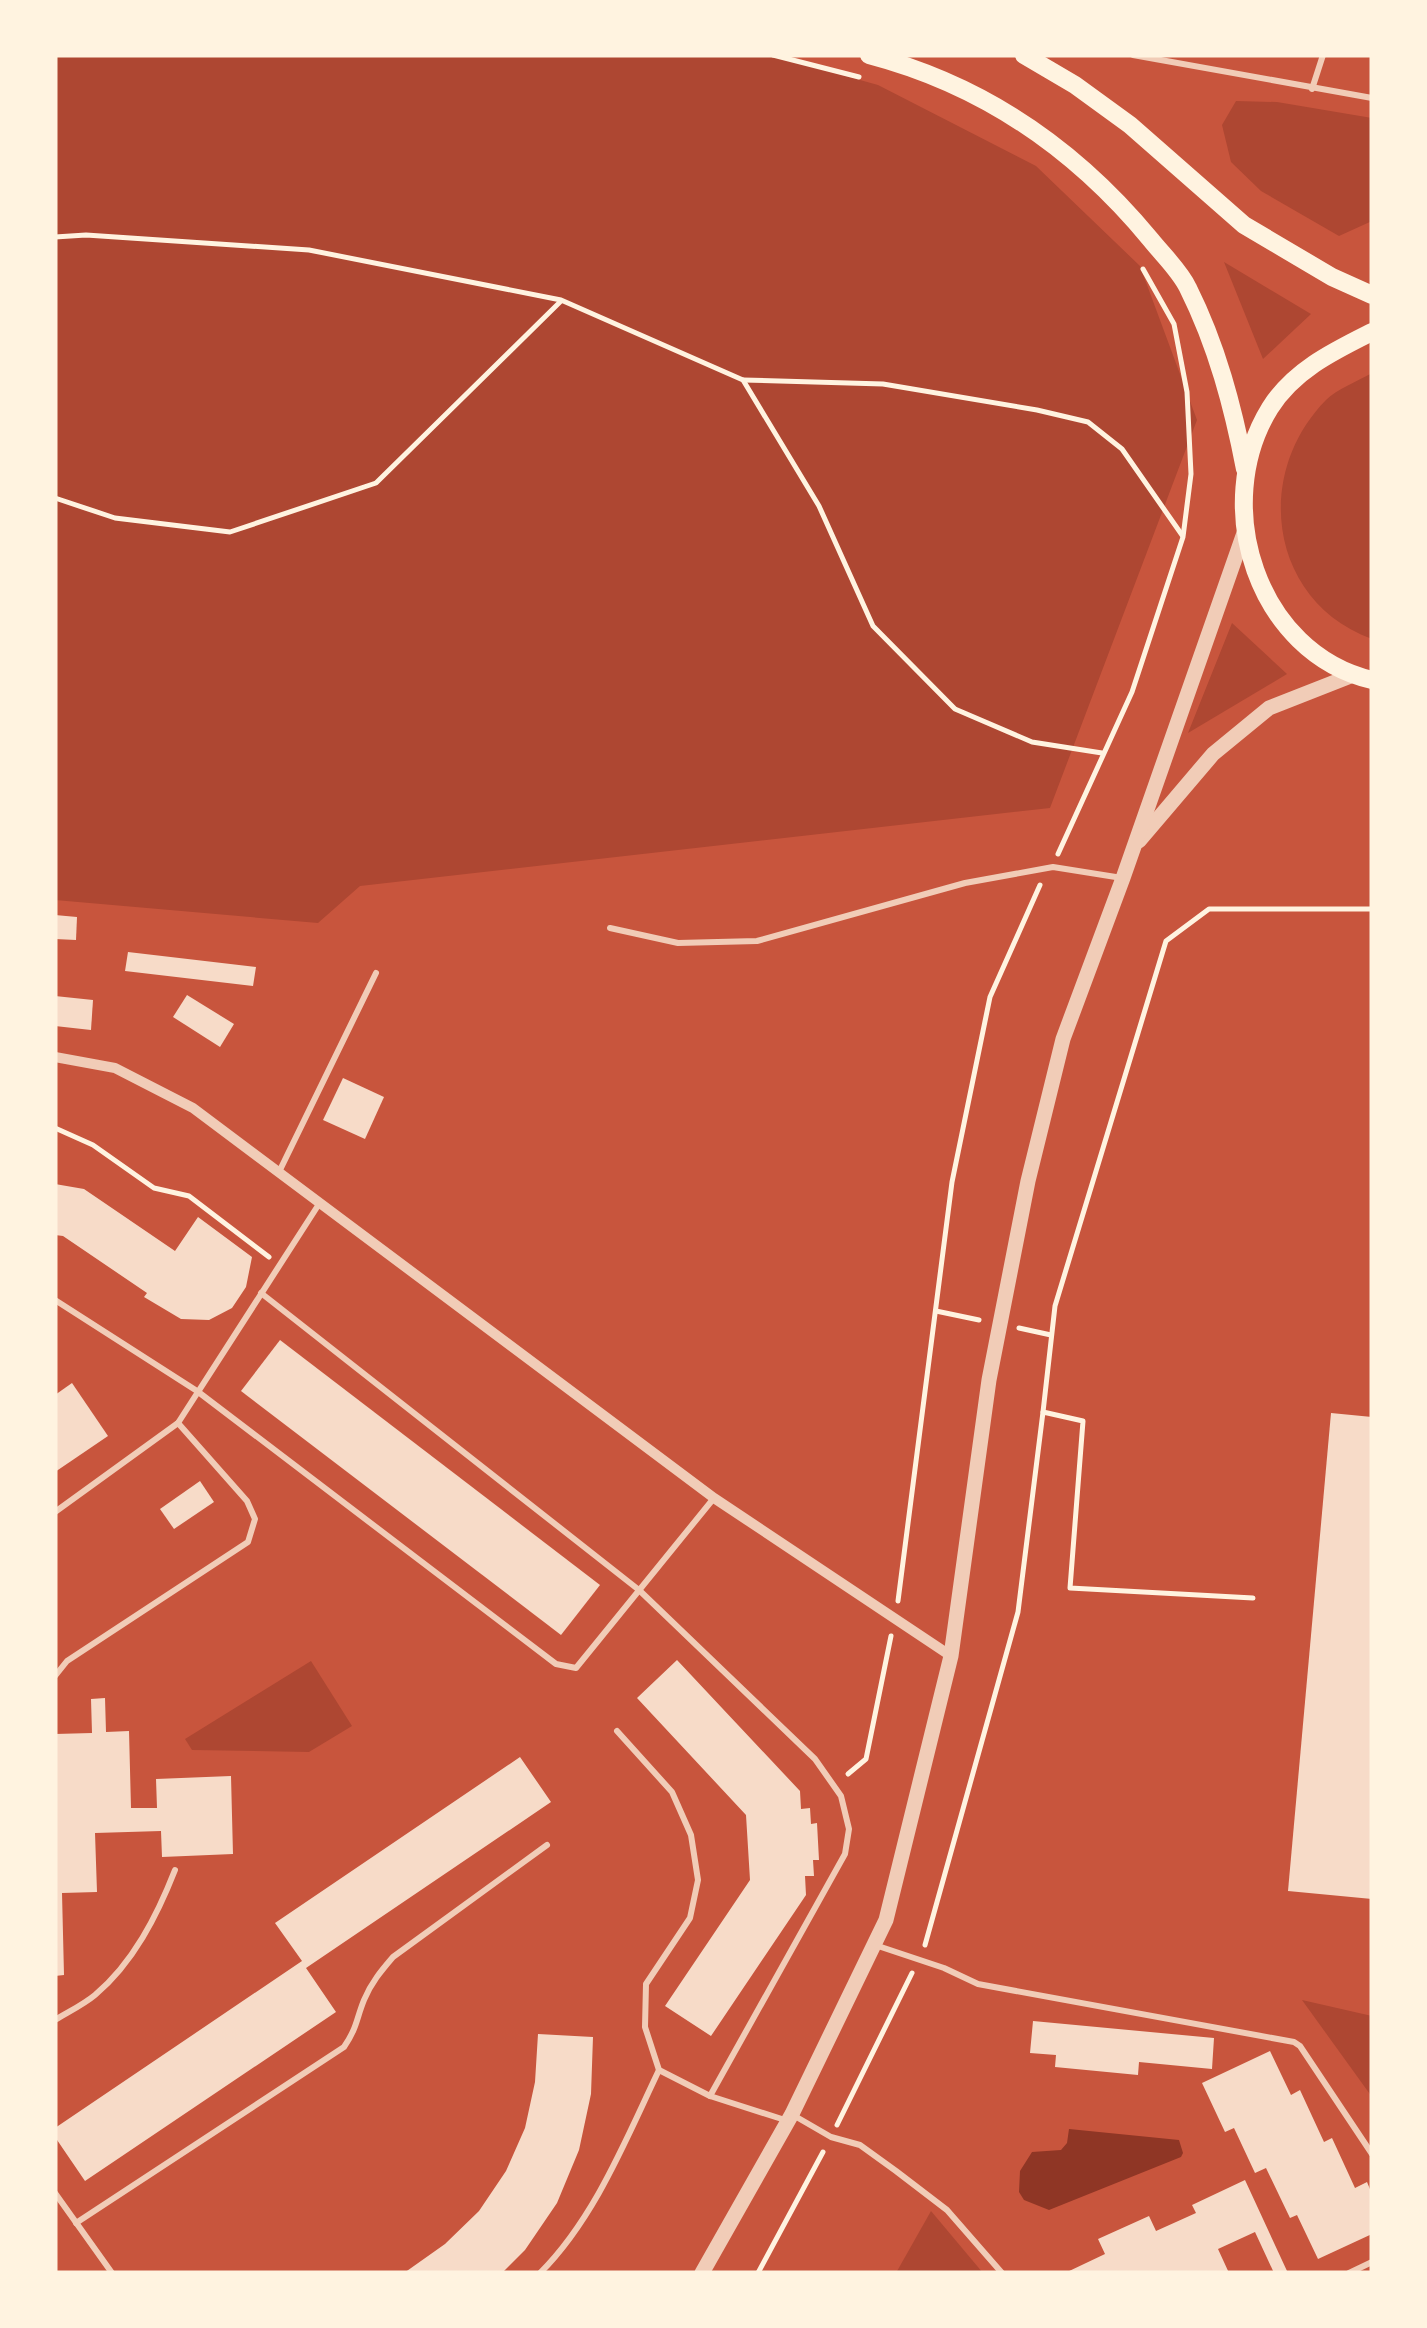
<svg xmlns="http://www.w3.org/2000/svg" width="1427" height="2328" viewBox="0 0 1427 2328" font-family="'DejaVu Sans',sans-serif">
	<rect width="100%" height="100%" fill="#c8553d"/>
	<g fill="#ae4732">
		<path d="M55,55H770L878,85L1036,166L1140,266L1197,420L1050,808L360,886L318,923L55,900Z"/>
		<path d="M1236,101L1277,102L1372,118V221L1339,236L1261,191L1231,162L1222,125Z"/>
		<path d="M1224,262L1311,314L1263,359Z"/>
		<path d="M1372,373V639C1270,602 1252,475 1326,400C1337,389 1358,381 1372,373Z"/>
		<path d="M1232,623L1287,674L1188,733Z"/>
		<path d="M311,1661L352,1726L309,1752L192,1750L185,1739Z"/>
		<path d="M1302,2000L1372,2016V2097Z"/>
		<path d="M931,2211L983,2273H896Z"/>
	</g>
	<path fill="#8f3625" d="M1069,2129L1179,2140L1183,2153L1181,2157L1049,2210L1024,2200L1019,2192L1020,2171L1032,2152L1061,2150L1067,2143Z"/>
	<g fill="#f7dbc8">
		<path d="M55,915L77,917L76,940L55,939Z"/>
		<path d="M128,952L256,967L253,986L125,971Z"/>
		<path d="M187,995L234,1024L220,1047L173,1017Z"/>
		<path d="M55,996L93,1000L91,1030L55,1026Z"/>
		<path d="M343,1078L384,1097L365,1139L323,1120Z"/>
		<path d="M55,1184L84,1189L175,1251L198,1217L252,1257L246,1287L232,1308L209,1320L181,1319L144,1297L147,1293L63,1236L55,1235Z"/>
		<path d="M280,1340L600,1585L561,1635L241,1391Z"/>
		<path d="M72,1383L108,1436L55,1472V1395Z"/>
		<path d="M1331,1413L1372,1417V1899L1288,1891Z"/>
		<path d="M200,1481L214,1502L174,1529L160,1509Z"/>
		<path d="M677,1660L800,1791L801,1809L810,1808L811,1824L817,1823L819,1860H813L814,1876H805L806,1895L711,2036L665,2006L750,1880L746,1815L637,1698Z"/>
		<path d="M105,1698L106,1732L129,1731L131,1808H157L156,1779L231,1776L233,1854L162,1857L161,1831L95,1833L97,1892L62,1893L64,1975L55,1976V1734L92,1733L91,1699Z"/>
		<path d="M520,1757L551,1802L306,1968L336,2012L85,2181L55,2137V2128L302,1961L275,1923Z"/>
		<path d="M1033,2021L1214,2038L1212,2069L1139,2062L1138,2075L1055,2067L1056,2055L1030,2053Z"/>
		<path d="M538,2034L593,2037L591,2094L579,2150L557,2203L525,2250L502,2273H404L445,2244L479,2211L506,2171L525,2128L535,2082Z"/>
		<path d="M1270,2051L1291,2095L1300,2090L1324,2142L1332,2138L1355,2188L1367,2182L1372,2194V2234L1318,2259L1297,2215L1290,2218L1266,2168L1255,2173L1234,2128L1225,2132L1202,2083Z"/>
		<path d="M1245,2180L1287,2271L1274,2273L1255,2232L1218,2249L1229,2273H1065L1105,2254L1098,2239L1149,2216L1156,2231L1196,2213L1192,2205Z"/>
	</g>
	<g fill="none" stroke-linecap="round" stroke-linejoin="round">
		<g stroke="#fff3e0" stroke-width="5">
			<path d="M773,55L859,77"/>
			<path d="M55,237L86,235L309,250L561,300L743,380L819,506L873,626L955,709L1032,742L1102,753"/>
			<path d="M743,380L883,384L1037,410L1088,422L1122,449L1182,535"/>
			<path d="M55,498L115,518L230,532L376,483L560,302"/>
			<path d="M1058,854L1132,692L1183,537L1191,474L1187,392L1174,324L1143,269"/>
			<path d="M55,1128L93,1145L154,1188L189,1196L269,1257"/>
			<path d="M936,1311L979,1320"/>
			<path d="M1019,1328L1051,1335"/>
			<path d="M1043,1412L1055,1306L1166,941L1209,909H1372"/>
			<path d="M898,1601L952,1182L990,997L1040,885"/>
			<path d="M848,1774L866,1759L891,1636"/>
			<path d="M925,1945L1018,1612L1043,1412L1083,1421L1070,1588L1253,1598"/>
			<path d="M837,2125L912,1973"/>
			<path d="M758,2273L823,2152"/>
		</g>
		<g stroke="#f1ccb7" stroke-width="6">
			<path d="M1133,55L1372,98"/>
			<path d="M1312,89L1323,55"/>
			<path d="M610,928L678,943L757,941L965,883L1053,867L1122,878"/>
			<path d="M279,1172L376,973"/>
			<path d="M261,1293L639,1590L815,1759L841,1796L849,1829L845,1854L710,2096"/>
			<path d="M55,1300L197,1391L556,1664L576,1668L714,1498"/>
			<path d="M55,1512L178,1423L319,1204"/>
			<path d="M55,1676L67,1661L248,1542L255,1519L247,1501L178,1423"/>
			<path d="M617,1731L672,1792L691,1835L698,1880L690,1918L646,1984L645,2027L659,2070L710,2096L785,2120"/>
			<path d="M875,1945L944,1968L978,1984L1294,2042L1300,2046L1372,2154"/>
			<path d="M55,2020C68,2012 83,2005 95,1995C133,1963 157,1916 175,1870"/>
			<path d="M793,2115L831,2137L860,2145L896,2171L947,2210L1002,2273"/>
			<path d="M55,2193L112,2273"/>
			<path d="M76,2223L344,2047C357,2028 356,2020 364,2000C371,1983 381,1971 393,1957L547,1845"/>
			<path d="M540,2273C595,2218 626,2139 659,2070"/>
			<path d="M1349,2273L1372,2262"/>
		</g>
		<path stroke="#f1ccb7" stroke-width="10" d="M55,1057L115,1068L193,1108L714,1498L951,1656"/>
		<g stroke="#f1ccb7" stroke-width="15">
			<path d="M1139,841L1213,754L1269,708L1353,675"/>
			<path d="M702,2273L792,2114L886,1920L951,1656L989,1380L1028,1181L1063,1039L1123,878L1244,533"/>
		</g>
		<g stroke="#fff3e0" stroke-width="18">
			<path d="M869,55C984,85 1076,149 1151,240C1163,255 1180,271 1188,288C1217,346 1233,407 1245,469"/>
			<path d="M1024,55L1075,85L1130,125L1244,225L1332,277L1372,295"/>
			<path d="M1372,332C1334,351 1294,370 1270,408C1210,505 1257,653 1372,680"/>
		</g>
	</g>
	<rect width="1427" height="2328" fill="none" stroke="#fff3e0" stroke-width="115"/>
</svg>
